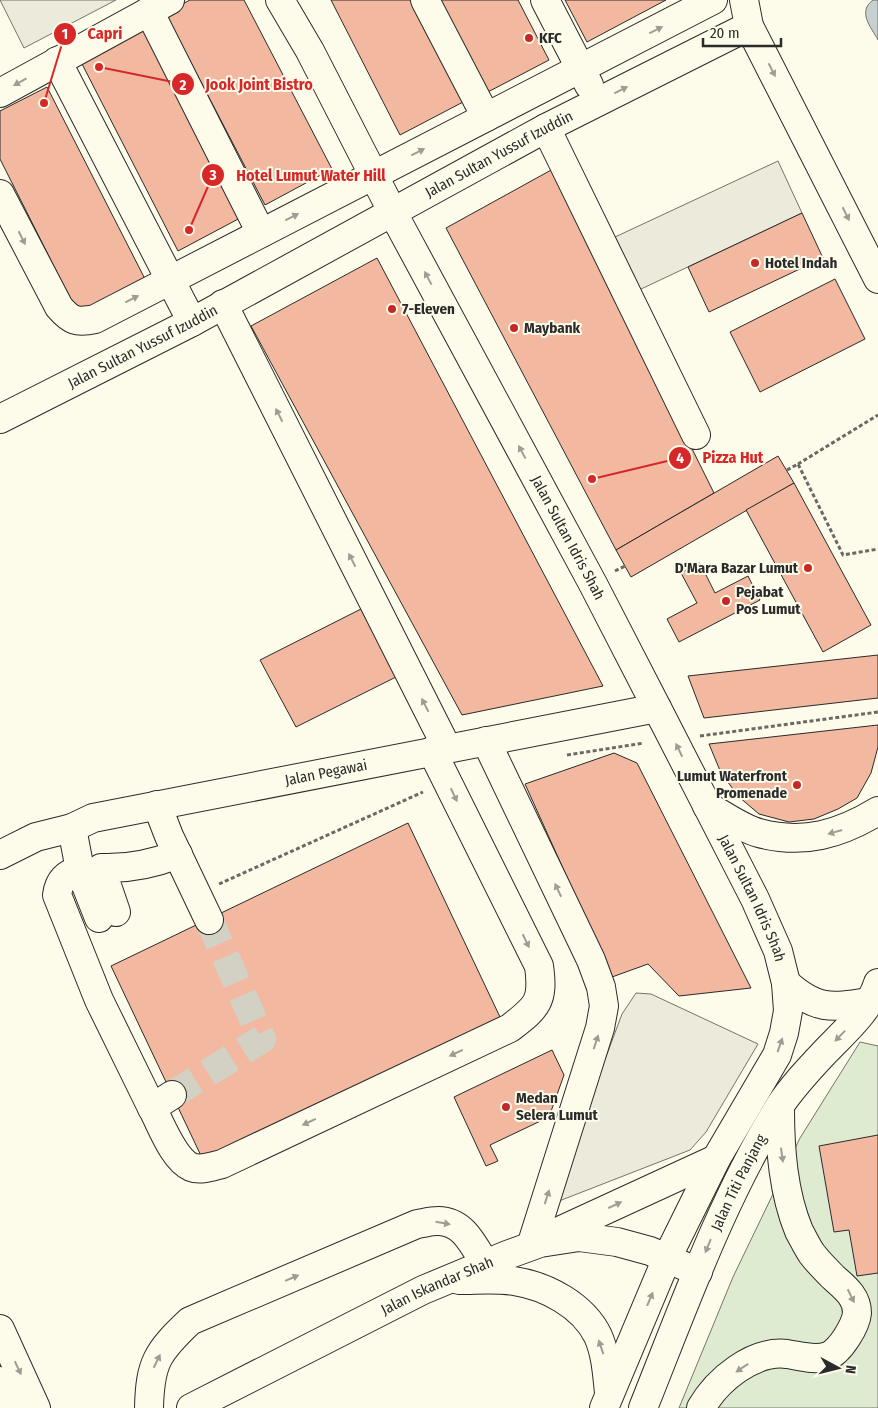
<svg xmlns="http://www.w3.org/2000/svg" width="878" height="1408" viewBox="0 0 878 1408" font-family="'Fira Sans Condensed',sans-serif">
	<rect width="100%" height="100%" fill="#fdfbea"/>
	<path fill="#deebd1" stroke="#74746e" d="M860,1042L878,1046V1408H679L733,1277L800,1138Z"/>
	<g fill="#eceadb" stroke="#74746e">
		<path d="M0,0H116L24,48Z"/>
		<path d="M778,161L802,213L639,290L615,237Z"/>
		<path d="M636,993L651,994L758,1044L706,1132L690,1150L559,1201L568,1159L622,1014Z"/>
	</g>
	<path fill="#c7d0d0" stroke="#74746e" d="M873,0H878V40C871,27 857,12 873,0Z"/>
	<g fill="#f2b8a0" stroke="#2b2b2b">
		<path d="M190,0H244L332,169L265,205L165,13Z"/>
		<path d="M331,0H413L465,101L400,135Z"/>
		<path d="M435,0H518L549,60L484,94Z"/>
		<path d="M565,0H666L587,42Z"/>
		<path d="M145,28L242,217L178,251L81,62Z"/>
		<path d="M47,87L145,279L78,314L0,159V111Z"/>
		<path d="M553,169L714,493L616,550L446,228Z"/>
		<path d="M802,213L823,258L709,312L688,267Z"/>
		<path d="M377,258L603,686L462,715L251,326Z"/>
		<path d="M835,279L865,339L760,392L730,332Z"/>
		<path d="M778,456L794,483L631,577L616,550Z"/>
		<path d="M794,483L871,625L823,652L746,510Z"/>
		<path d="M700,563L715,593L748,576L760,600L679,642L667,619L697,603L681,573Z"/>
		<path d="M361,609L398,676L296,727L260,660Z"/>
		<path d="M878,655V698L704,718L688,676Z"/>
		<path d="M878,725V747L871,773L857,798L838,809L814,819L789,822L759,814L739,797L721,773L709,744Z"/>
		<path d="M614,753L637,763L751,988L679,996L648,964L612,977L525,784Z"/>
		<path d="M408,823L500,1017L203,1160L111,966Z"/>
		<path d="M552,1050L564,1075L549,1117L490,1145L498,1161L486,1166L454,1097Z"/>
		<path d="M878,1135V1273L857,1276L849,1230L834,1232L819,1146Z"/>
	</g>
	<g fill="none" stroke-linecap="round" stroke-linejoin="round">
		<path stroke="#d3d1c4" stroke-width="28" stroke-dasharray="28 14" stroke-linecap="butt" d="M172,1095L262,1039L209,920"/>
		<g stroke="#2b2b2b" stroke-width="30">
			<g id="minor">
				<path id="s1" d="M280,0L310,51L393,213L593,584L657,708L755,899L778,951L786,983L788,1011L784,1033L777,1055L716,1159L667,1258L604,1408"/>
				<path d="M425,0L486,117"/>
				<path d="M545,0L589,85"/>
				<path d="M744,0L749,26L878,279"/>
				<path d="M149,11L261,233"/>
				<path d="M57,61L192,322"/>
				<path d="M0,93L170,0"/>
				<path d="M546,128L696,435"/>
				<path d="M0,194L59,307C71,321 77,323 95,319L713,0"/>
				<path d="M223,304L447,748"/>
				<path id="s2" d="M0,419L192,322L546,128L749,26"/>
				<path d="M486,741L591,960L601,987L604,1006L600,1028L532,1243"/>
				<path d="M157,805L169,836L209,920"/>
				<path d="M707,806C724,815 741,828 759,833C804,845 840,834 878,811"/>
				<path d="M72,828L80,870L99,918"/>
				<path id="s3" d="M0,855L36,837L72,828L93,818L657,708"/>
				<path d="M80,870C66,874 59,880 57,895L99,1000L152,1108"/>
				<path d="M116,912L101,868C128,869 153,864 178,854"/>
				<path d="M786,983C816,1010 830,1008 868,1002"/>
				<path d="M172,1095L152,1108C161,1124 173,1159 191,1167C201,1171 213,1166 222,1164L510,1028C537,1007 544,1002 539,966L432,751"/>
				<path d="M540,1240L716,1159"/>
				<path d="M459,1280C477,1280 496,1278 514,1281C546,1286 583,1305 598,1336C606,1354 607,1374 609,1393"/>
				<path d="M0,1329L36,1408"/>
				<path d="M0,1381L9,1408"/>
				<path d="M149,1408C150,1363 157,1352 190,1321L417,1224C424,1223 431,1221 437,1221C463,1220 474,1246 485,1264"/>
				<path id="s4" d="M643,1408C684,1306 721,1201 779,1107C792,1087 809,1069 825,1052C844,1032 870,1010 878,983"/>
				<path d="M701,1408C717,1380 753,1350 787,1354C800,1356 815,1361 828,1356C840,1352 856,1325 857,1313C857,1296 844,1287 833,1277C826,1270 818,1262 812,1254C807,1247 803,1238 799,1231C783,1192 780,1149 780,1108"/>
			</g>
		</g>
		<g stroke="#2b2b2b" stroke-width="30">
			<g id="major">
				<path id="s5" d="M191,1408L423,1290L507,1255L540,1243L579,1237L617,1242L650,1251L698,1272"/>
			</g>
		</g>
		<g stroke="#6a6964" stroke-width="3" stroke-dasharray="4 2.5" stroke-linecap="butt">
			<path d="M798,464L878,415"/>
			<path d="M787,470L798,464L843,555L878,549"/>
			<path d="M615,571L625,566"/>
			<path d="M700,736L878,712"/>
			<path d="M567,755L644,743"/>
			<path d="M219,884L423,792"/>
		</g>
		<use href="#minor" stroke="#fdfbea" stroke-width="28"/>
		<use href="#major" stroke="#fdfbea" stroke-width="28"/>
	</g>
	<defs><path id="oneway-solid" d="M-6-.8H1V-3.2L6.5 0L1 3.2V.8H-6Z" transform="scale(1.25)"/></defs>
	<g fill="#9e9d94">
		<use href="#oneway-solid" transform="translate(656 30) rotate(-27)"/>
		<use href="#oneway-solid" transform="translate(772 70) rotate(63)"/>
		<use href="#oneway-solid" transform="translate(20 82) rotate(151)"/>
		<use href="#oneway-solid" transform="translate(621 90) rotate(-27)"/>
		<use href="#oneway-solid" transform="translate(418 152) rotate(-27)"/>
		<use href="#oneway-solid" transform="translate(846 214) rotate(63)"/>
		<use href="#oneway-solid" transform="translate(292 217) rotate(-27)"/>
		<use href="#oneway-solid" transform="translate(22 238) rotate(63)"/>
		<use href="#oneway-solid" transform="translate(428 278) rotate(-118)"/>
		<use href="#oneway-solid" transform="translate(132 299) rotate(-27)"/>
		<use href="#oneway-solid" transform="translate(279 415) rotate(-117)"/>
		<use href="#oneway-solid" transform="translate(522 452) rotate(-118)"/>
		<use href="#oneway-solid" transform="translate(352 560) rotate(-117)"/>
		<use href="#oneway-solid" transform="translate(425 705) rotate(-117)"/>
		<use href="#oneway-solid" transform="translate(679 750) rotate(-116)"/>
		<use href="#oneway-solid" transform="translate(454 795) rotate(65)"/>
		<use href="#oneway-solid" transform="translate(835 832) rotate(164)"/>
		<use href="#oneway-solid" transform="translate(558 890) rotate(-115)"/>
		<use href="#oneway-solid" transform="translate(526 941) rotate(64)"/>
		<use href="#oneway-solid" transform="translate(840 1036) rotate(134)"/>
		<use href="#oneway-solid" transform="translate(596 1042) rotate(-72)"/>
		<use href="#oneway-solid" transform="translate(780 1045) rotate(-71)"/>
		<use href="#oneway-solid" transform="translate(456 1053) rotate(155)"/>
		<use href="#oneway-solid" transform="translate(309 1122) rotate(155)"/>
		<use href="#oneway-solid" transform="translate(782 1155) rotate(82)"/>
		<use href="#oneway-solid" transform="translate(547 1197) rotate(-72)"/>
		<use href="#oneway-solid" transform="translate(615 1205) rotate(-25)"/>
		<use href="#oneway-solid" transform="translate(443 1223) rotate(10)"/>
		<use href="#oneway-solid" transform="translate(708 1246) rotate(112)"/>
		<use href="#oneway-solid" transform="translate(292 1278) rotate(-23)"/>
		<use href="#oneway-solid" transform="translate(851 1296) rotate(64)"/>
		<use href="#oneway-solid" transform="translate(650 1299) rotate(-67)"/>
		<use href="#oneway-solid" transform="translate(601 1347) rotate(-109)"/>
		<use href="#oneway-solid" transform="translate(157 1361) rotate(-64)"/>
		<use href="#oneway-solid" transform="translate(18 1368) rotate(65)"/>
		<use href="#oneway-solid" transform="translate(742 1368) rotate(146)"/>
	</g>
	<g fill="#c62828" stroke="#fdfbea" stroke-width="2">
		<circle cx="529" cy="38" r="5"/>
		<circle cx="755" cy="263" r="5"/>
		<circle cx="392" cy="309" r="5"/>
		<circle cx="514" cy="328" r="5"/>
		<circle cx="808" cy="568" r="5"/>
		<circle cx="726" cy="601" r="5"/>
		<circle cx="797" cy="785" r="5"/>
		<circle cx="506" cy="1107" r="5"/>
	</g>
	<g text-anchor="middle" stroke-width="4" stroke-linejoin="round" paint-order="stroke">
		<g font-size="15" font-weight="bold" fill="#2b2b2b" stroke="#fdfbea" text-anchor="start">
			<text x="539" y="43">KFC</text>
			<text x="765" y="268">Hotel Indah</text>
			<text x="402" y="314">7-Eleven</text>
			<text x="524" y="333">Maybank</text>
			<text x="798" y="573" text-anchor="end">D'Mara Bazar Lumut</text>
			<text x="736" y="597">Pejabat<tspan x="736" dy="17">Pos Lumut</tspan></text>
			<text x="787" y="781" text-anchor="end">Lumut Waterfront<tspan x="787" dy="17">Promenade</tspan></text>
			<text x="516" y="1103">Medan<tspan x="516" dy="17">Selera Lumut</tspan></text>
		</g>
		<g font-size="15" fill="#2b2b2b" stroke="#fdfbea">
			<text dy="5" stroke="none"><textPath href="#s2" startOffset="565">Jalan Sultan Yussuf Izuddin</textPath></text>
			<text dy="5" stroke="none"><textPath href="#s2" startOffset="160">Jalan Sultan Yussuf Izuddin</textPath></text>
			<text dy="5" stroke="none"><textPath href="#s1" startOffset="610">Jalan Sultan Idris Shah</textPath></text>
			<text dy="5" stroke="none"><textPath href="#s3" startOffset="338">Jalan Pegawai</textPath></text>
			<text dy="5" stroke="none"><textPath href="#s1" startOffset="1015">Jalan Sultan Idris Shah</textPath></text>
			<text dy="5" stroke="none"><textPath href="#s4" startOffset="245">Jalan Titi Panjang</textPath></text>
			<text dy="5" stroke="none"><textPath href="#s5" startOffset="275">Jalan Iskandar Shah</textPath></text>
		</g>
	</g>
	<path fill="none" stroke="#d62828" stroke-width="2" d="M44 103L65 34M99 67L183 84M189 230L213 175M592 479L680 458"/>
	<g fill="#d62828" stroke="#fdfbea" stroke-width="2">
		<circle cx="44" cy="103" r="5"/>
		<circle cx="99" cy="67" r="5"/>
		<circle cx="189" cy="230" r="5"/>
		<circle cx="592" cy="479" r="5"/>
		<circle cx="65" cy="34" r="12"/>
		<circle cx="183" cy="84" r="12"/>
		<circle cx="213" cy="175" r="12"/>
		<circle cx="680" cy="458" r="12"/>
	</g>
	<g font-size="15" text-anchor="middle" font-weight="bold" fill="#fff">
		<text x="65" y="39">1</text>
		<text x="183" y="90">2</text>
		<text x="213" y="180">3</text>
		<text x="680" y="463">4</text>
	</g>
	<g font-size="16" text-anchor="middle" font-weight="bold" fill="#d62828" stroke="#fdfbea" stroke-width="4" stroke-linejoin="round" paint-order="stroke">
		<text x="105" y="39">Capri</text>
		<text x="259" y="90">Jook Joint Bistro</text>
		<text x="311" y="181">Hotel Lumut Water Hill</text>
		<text x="733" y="463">Pizza Hut</text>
	</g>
	<g transform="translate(838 1368) rotate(97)" stroke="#fdfbea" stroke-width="4" paint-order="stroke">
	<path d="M0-4L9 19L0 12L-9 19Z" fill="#2b2b2b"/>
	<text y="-8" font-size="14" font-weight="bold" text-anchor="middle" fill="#2b2b2b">N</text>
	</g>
	<path d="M703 38v8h78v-8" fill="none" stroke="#2b2b2b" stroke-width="2.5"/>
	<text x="710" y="38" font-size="15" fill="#2b2b2b" stroke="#fdfbea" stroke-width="4" paint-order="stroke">20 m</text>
</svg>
